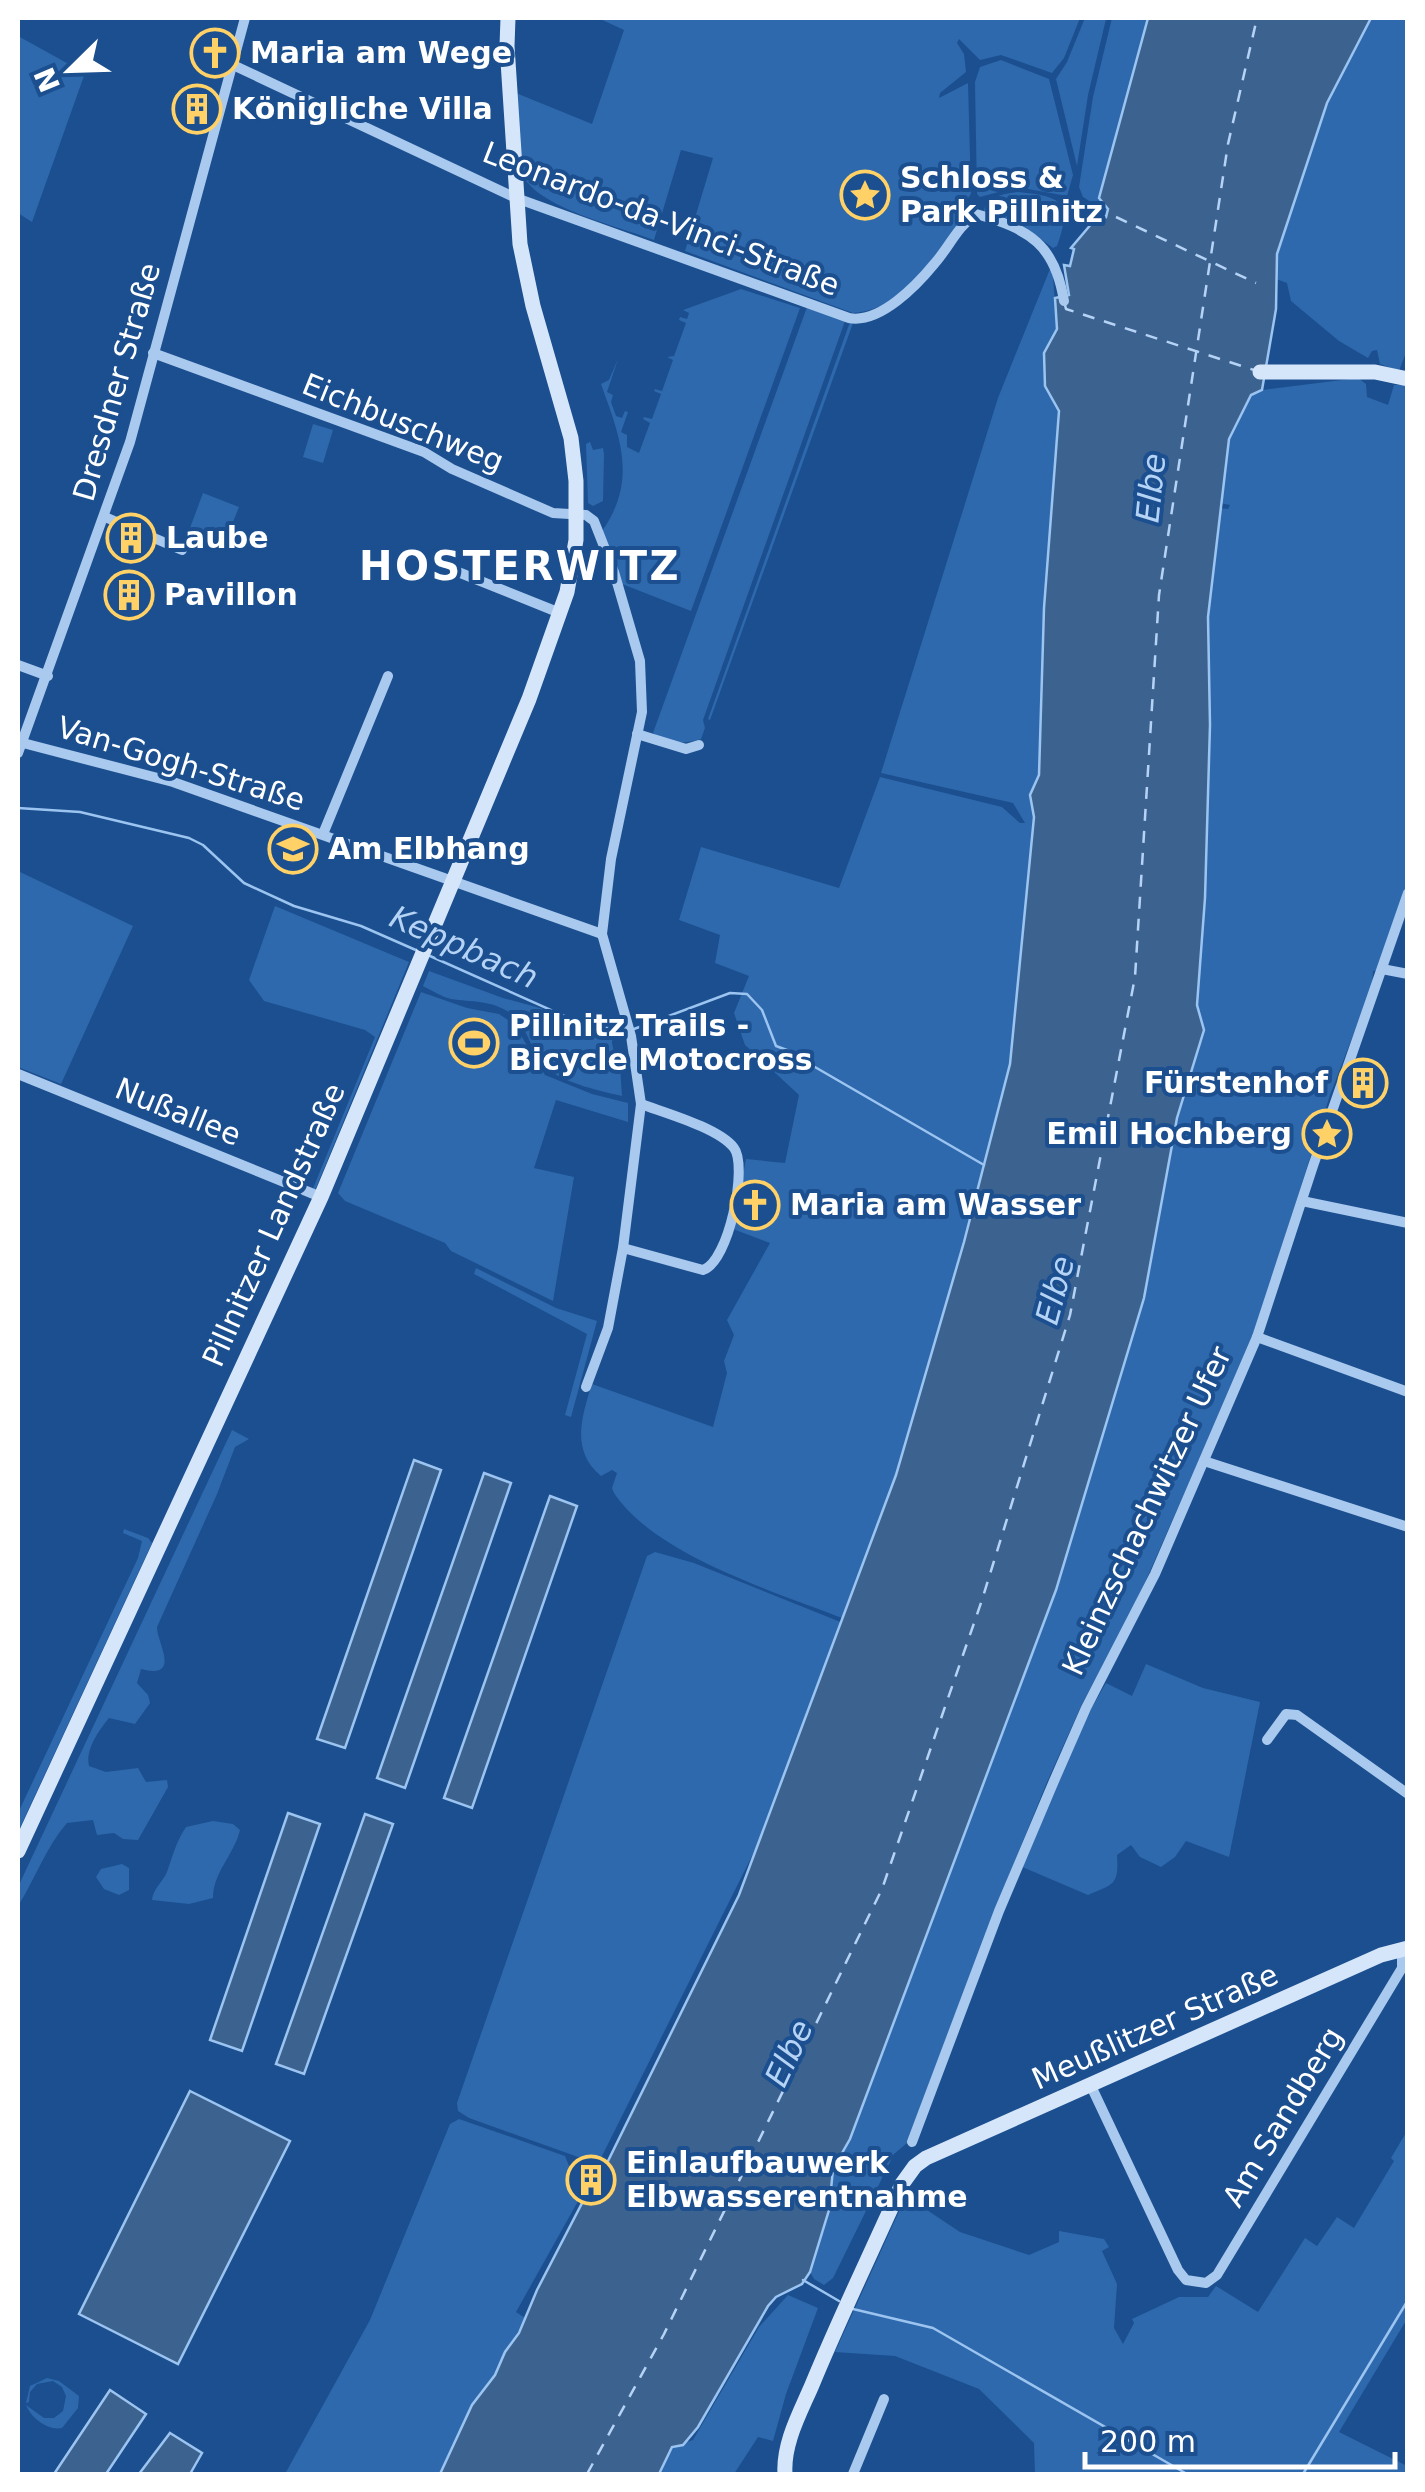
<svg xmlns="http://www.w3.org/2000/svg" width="1425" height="2492" viewBox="0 0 1425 2492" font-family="'DejaVu Sans',sans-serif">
	<rect width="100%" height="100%" fill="#1b4f8f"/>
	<g fill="#2e69ad">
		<path d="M598,18H1080L1064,58L1052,73L1001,55L980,60L959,39L957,43L964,54L966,72L940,93L939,98L968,83L971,194L961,207L963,217C937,255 904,310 853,313L685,251L713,158L681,150L654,240C621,227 534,207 522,173C515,150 518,117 516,93L592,124L624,30Z"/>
		<path d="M1085,18L1106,19L1088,95L1077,166L1056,79L1067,62Z"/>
		<path d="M1112,18H1148L1099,197L1107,212L1083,197L1079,187L1093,97Z"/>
		<path d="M1371,18H1407L1408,347L1399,371L1380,364L1377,350L1372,351L1368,358L1339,341L1291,301L1287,283L1276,279L1277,254L1327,103Z"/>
		<path d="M18,36L85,73L32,222L18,213Z"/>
		<path d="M1001,60L1049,79L1073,175L1067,196L1017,187L980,197L977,194L975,82L980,67Z"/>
		<path d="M1017,192C1062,196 1073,202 1057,246L1053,248L1018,222L984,211C986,196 1004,194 1017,192Z"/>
		<path d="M1052,264L1057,329L1044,353L1045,386L1059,411L1044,608L1039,776L1030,795L1034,817L1010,1064L964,1242L896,1475L845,1619C776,1592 656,1556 614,1493L612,1488L617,1473L612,1470L601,1476C571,1451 581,1418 592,1384L713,1427L727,1373L724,1361L734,1335L727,1320L770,1243L733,1229L746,1159L785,1163L799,1095L745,1045L734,1013L749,976L715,963L720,935L679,920L701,847L839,888L880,777L1002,807L1020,823H1025L1013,803L881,773L998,398Z"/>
		<path d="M741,289L800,308L691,611L622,584L602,531C638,480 620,437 601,384L609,380L618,359L607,392L613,395L611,402L616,416L622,418L625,411L628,412L621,432L627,435V447L639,453L650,423L643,419L644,417L652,419L661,394L654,391L655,389L662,391L673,360L667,357L674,356L686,323L679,320L680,317L687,319L689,313L683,310Z"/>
		<path d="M807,307L845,321L703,720L705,728L701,739C685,744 668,745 653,733Z"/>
		<path d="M850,322L853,323L710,720L708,719Z"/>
		<path d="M1358,378L1366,384L1367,397L1388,405L1394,385H1407V882L1379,970L1373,971L1372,986L1330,1095L1253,1337L1132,1612L1082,1704L1047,1782L994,1912L913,2138L894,2154L833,2278L824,2285L814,2279L810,2272L829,2210L833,2169L850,2139L1056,1590L1144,1298L1177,1118L1204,1030L1197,1005L1205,898L1210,725L1208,617L1219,508L1228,509L1230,505L1220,503L1229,439L1251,395L1262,390Z"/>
		<path d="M313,424L333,430L323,463L303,457Z"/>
		<path d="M590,442L593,450L603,448L604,454L603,501L593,506L588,503L586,444Z"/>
		<path d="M203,493L239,507L222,549L187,536Z"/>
		<path d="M18,871L133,926L61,1084L18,1067Z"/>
		<path d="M275,906L409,962L316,1188L312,1191L375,1037L365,1030L264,1001L249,980Z"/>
		<path d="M429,971L503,998L613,1028L612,1043L617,1066H620L622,1096C600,1091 568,1084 549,1070C531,1056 530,1028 510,1013C492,1000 471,1002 451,999C442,997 431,990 423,986Z"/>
		<path d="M421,992L467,1008L499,1014L514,1024L545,1075L592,1094L628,1103V1122L556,1100L534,1168L574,1177L553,1301L451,1251L445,1243L345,1201L338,1193Z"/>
		<path d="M476,1268L556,1308L597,1321L571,1417L565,1415L587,1334L474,1274Z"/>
		<path d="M232,1430L249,1439L235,1447L217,1494L157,1627C156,1641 183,1680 141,1669L137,1683L148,1695L150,1703L135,1724L109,1718C99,1730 85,1750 89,1766L106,1772L138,1768L146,1782L167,1780L168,1787L138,1840L123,1839L114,1833L97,1835L93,1820L67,1823C46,1847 35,1879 18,1906V1887Z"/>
		<path d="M124,1529L148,1538L152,1543L18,1832V1813L138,1558L142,1541L123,1533Z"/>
		<path d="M655,1552L694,1563L843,1623L755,1850L593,2174L595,2163L469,2118L458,2111L457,2103L647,1556Z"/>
		<path d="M1146,1664L1203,1688L1260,1702L1229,1857L1186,1841L1175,1857L1161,1867L1140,1857L1131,1845L1117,1855C1119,1885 1114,1884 1088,1895L1020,1866L1088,1714L1106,1683L1132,1696Z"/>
		<path d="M213,1821L233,1824L240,1830C234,1855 213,1872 213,1898L189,1904L152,1900C153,1889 162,1883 167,1872C173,1855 176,1842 186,1827Z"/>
		<path d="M122,1864L129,1868V1890L119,1895L104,1889L96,1877L101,1869Z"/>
		<path d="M459,2119L565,2156L574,2178L587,2185L516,2312L525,2318L497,2372L472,2405L439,2474H285L370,2320L450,2124Z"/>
		<path d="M1407,2131V2319L1339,2432L1407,2466V2474H1035L1034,2443L979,2389L895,2356L835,2352L906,2196L960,2232L1029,2255L1059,2242V2231L1104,2239L1109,2247L1102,2251L1117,2284L1114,2328L1123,2344L1134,2323L1132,2319L1179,2297H1208L1216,2286L1258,2312L1305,2238L1317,2246L1337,2217L1354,2228L1394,2161L1391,2158Z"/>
		<path d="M788,2295L818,2308L786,2394L773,2441L758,2437L734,2474H659L672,2447L693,2440L759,2327Z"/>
		<path d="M47,2378L59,2381L79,2396L78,2408L62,2428C48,2431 31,2418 26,2405L44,2418H54L63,2411L66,2396L62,2387L53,2381L37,2384L30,2392L29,2402L26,2403L30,2386Z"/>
	</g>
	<g fill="#3c6290" stroke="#9cc4f0" stroke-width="2.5">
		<path d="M1148,18H1371L1327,103L1277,254L1276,309L1262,390L1251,395L1229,439L1208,617L1210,725L1205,898L1197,1005L1204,1030L1177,1118L1144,1298L1056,1590L850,2139L833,2169L829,2210L810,2272L802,2284L776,2297L768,2306L698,2427L683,2445L672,2447L659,2474H440L472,2405L495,2375L505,2352L519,2333L537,2290L593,2182L606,2165L739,1895L896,1475L964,1242L1010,1064L1034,817L1030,795L1039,775L1044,608L1059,411L1045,386L1044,353L1057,329L1055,298L1069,295L1064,265L1070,266L1074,249L1071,248L1098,216L1106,217L1108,209L1099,198Z"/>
		<path d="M414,1460L441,1470L345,1748L317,1739Z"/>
		<path d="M484,1473L511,1483L405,1788L377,1778Z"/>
		<path d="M550,1496L577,1506L472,1808L444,1798Z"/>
		<path d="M288,1813L320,1824L242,2051L210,2040Z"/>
		<path d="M365,1814L393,1824L304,2074L276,2064Z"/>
		<path d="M190,2091L290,2141L178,2364L79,2314Z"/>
		<path d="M110,2390L146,2414L106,2474H54Z"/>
		<path d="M170,2433L202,2453L190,2474H139Z"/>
	</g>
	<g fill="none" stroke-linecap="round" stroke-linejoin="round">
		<g stroke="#9cc4f0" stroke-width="2.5">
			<path d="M18,808L80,812L189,838L203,845L244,883L294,906L361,926L418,951"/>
			<path d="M430,956L580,1023L627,1030"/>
			<path d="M634,1029L730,993L747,994L762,1010L776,1046L803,1056L808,1063L984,1165"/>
			<path d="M803,2280L839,2301"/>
			<path d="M853,2309L933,2328L1187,2474"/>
			<path d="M1303,2474L1408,2300"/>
		</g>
		<g stroke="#b5d3f5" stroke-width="2.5" stroke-dasharray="12 10" stroke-linecap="butt">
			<path d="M1116,217L1256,283"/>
			<path d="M1065,305L1066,309L1254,370"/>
			<path d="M587,2474L664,2334L882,1889L982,1600L1070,1315L1135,977L1159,595L1228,144L1257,18"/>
		</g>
		<g stroke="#a9c9ee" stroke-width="10">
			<path d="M233,65L516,198L849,318C880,324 917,285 935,263C949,247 958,226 976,214C1030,229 1055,245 1064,301"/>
			<path d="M153,353L424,452L452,469L553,513L586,515L594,521L614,572L640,661L642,712L611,859L602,934L631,1036L641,1104L623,1248L608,1328L586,1387"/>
			<path d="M105,517L182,550"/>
			<path d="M458,572L560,613"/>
			<path d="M18,665L48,676"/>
			<path d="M637,734L686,749L699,745"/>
			<path d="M23,743L173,782L602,934"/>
			<path d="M18,753L130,442L245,18"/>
			<path d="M323,834L388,676"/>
			<path d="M1382,969L1408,974"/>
			<path d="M18,1074L321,1197"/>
			<path d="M1302,1201L1408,1223"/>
			<path d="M623,1248L703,1270C729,1262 748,1166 734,1148C719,1128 665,1113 641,1104"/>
			<path d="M1257,1337L1408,1392"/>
			<path d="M1204,1461L1408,1527"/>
			<path d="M1267,1740L1286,1714L1297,1715L1408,1794"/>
			<path d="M1091,2086L1178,2270L1186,2280L1206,2283L1217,2275L1402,1968V1949"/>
			<path d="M912,2142L999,1911L1054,1781L1086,1708L1155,1574L1257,1337L1313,1166L1408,893"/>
			<path d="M853,2474L884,2399"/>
		</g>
		<g stroke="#d6e6fa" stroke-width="15">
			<path d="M1260,372H1375L1408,379"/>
			<path d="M18,1851L321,1197L529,699L567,592L576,540V481L571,438L533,306L520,244L507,46L508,18"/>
			<path d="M785,2474C783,2443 800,2413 812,2385C840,2317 872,2251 902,2184L915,2166L926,2158L1381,1955L1408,1948"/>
		</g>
	</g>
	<defs>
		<g id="church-ring" transform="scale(2.5)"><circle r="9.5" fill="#1b4f8f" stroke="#ffd166" stroke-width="1.5"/><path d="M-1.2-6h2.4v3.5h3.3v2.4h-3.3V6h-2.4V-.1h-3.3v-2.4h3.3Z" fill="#ffd166"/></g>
		<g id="building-ring" transform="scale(2.5)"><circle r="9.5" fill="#1b4f8f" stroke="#ffd166" stroke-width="1.5"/><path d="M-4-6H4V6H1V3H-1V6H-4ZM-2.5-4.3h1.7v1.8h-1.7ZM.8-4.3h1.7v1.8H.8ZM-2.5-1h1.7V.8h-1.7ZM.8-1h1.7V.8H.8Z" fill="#ffd166"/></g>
		<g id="sight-ring" transform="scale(2.5)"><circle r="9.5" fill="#1b4f8f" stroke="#ffd166" stroke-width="1.5"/><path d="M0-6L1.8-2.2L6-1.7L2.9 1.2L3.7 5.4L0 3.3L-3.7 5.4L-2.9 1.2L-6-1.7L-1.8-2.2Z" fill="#ffd166"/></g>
		<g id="school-ring" transform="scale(2.5)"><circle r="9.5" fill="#1b4f8f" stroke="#ffd166" stroke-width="1.5"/><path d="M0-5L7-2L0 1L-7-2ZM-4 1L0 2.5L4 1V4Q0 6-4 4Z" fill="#ffd166"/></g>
		<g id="stadium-ring" transform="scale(2.5)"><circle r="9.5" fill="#1b4f8f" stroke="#ffd166" stroke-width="1.5"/><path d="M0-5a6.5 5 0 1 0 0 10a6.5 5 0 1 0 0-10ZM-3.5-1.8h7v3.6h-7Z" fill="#ffd166"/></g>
	</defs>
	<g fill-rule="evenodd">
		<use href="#church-ring" x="215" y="53"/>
		<use href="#building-ring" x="197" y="109"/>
		<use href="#sight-ring" x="865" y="195"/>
		<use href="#building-ring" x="131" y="538"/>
		<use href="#building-ring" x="129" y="595"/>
		<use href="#school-ring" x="293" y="849"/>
		<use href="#stadium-ring" x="474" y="1043"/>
		<use href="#building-ring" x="1363" y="1083"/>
		<use href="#sight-ring" x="1327" y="1134"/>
		<use href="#church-ring" x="755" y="1205"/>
		<use href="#building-ring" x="591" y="2180"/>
	</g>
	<g text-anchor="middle" stroke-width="8" stroke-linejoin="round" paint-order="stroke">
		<g font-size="30" font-weight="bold" fill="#fff" stroke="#1b4f8f" text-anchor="start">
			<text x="250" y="63">Maria am Wege</text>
			<text x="232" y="119">Königliche Villa</text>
			<text x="900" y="188">Schloss &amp;<tspan x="900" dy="34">Park Pillnitz</tspan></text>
			<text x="166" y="548">Laube</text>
			<text x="164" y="605">Pavillon</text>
			<text x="328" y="859">Am Elbhang</text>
			<text x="509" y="1036">Pillnitz Trails -<tspan x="509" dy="34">Bicycle Motocross</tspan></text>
			<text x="1328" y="1093" text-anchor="end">Fürstenhof</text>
			<text x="1292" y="1144" text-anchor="end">Emil Hochberg</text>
			<text x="790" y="1215">Maria am Wasser</text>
			<text x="626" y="2173">Einlaufbauwerk<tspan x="626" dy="34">Elbwasserentnahme</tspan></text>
		</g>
		<g font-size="30" fill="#fff" stroke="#1b4f8f">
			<text transform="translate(661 219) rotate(21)" y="10">Leonardo-da-Vinci-Straße</text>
			<text transform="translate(117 382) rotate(-74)" y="10">Dresdner Straße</text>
			<text transform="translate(403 423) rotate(22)" y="10">Eichbuschweg</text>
			<text transform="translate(181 764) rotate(17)" y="10">Van-Gogh-Straße</text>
			<text transform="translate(178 1112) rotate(22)" y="10">Nußallee</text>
			<text transform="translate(274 1225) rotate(-66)" y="10">Pillnitzer Landstraße</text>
			<text transform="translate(1147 1511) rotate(-65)" y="10">Kleinzschachwitzer Ufer</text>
			<text transform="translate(1155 2027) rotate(-24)" y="10">Meußlitzer Straße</text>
			<text transform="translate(1283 2117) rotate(-59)" y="10">Am Sandberg</text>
		</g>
		<g font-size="32" font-style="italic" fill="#b5d3f5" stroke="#1b4f8f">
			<text transform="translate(1151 488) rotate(-84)" y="11">Elbe</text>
			<text transform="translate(464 947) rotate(24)" y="11">Keppbach</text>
			<text transform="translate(1055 1290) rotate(-75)" y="11">Elbe</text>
			<text transform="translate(789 2053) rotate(-65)" y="11">Elbe</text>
		</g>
		<g font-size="40" font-weight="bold" letter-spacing="2.5" fill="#fff" stroke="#1b4f8f">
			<text x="520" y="580">HOSTERWITZ</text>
		</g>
	</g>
	<rect width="1425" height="2492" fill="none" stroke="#ffffff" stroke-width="40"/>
	<g transform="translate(70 70) rotate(247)" stroke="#1b4f8f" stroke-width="8" paint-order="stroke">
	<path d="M0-8L18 38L0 25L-18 38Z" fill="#ffffff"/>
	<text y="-15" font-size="28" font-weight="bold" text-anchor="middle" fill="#ffffff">N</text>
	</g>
	<path d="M1085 2452v15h310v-15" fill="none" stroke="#ffffff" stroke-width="5"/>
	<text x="1100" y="2452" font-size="30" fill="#ffffff" stroke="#1b4f8f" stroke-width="8" paint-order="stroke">200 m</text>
</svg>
